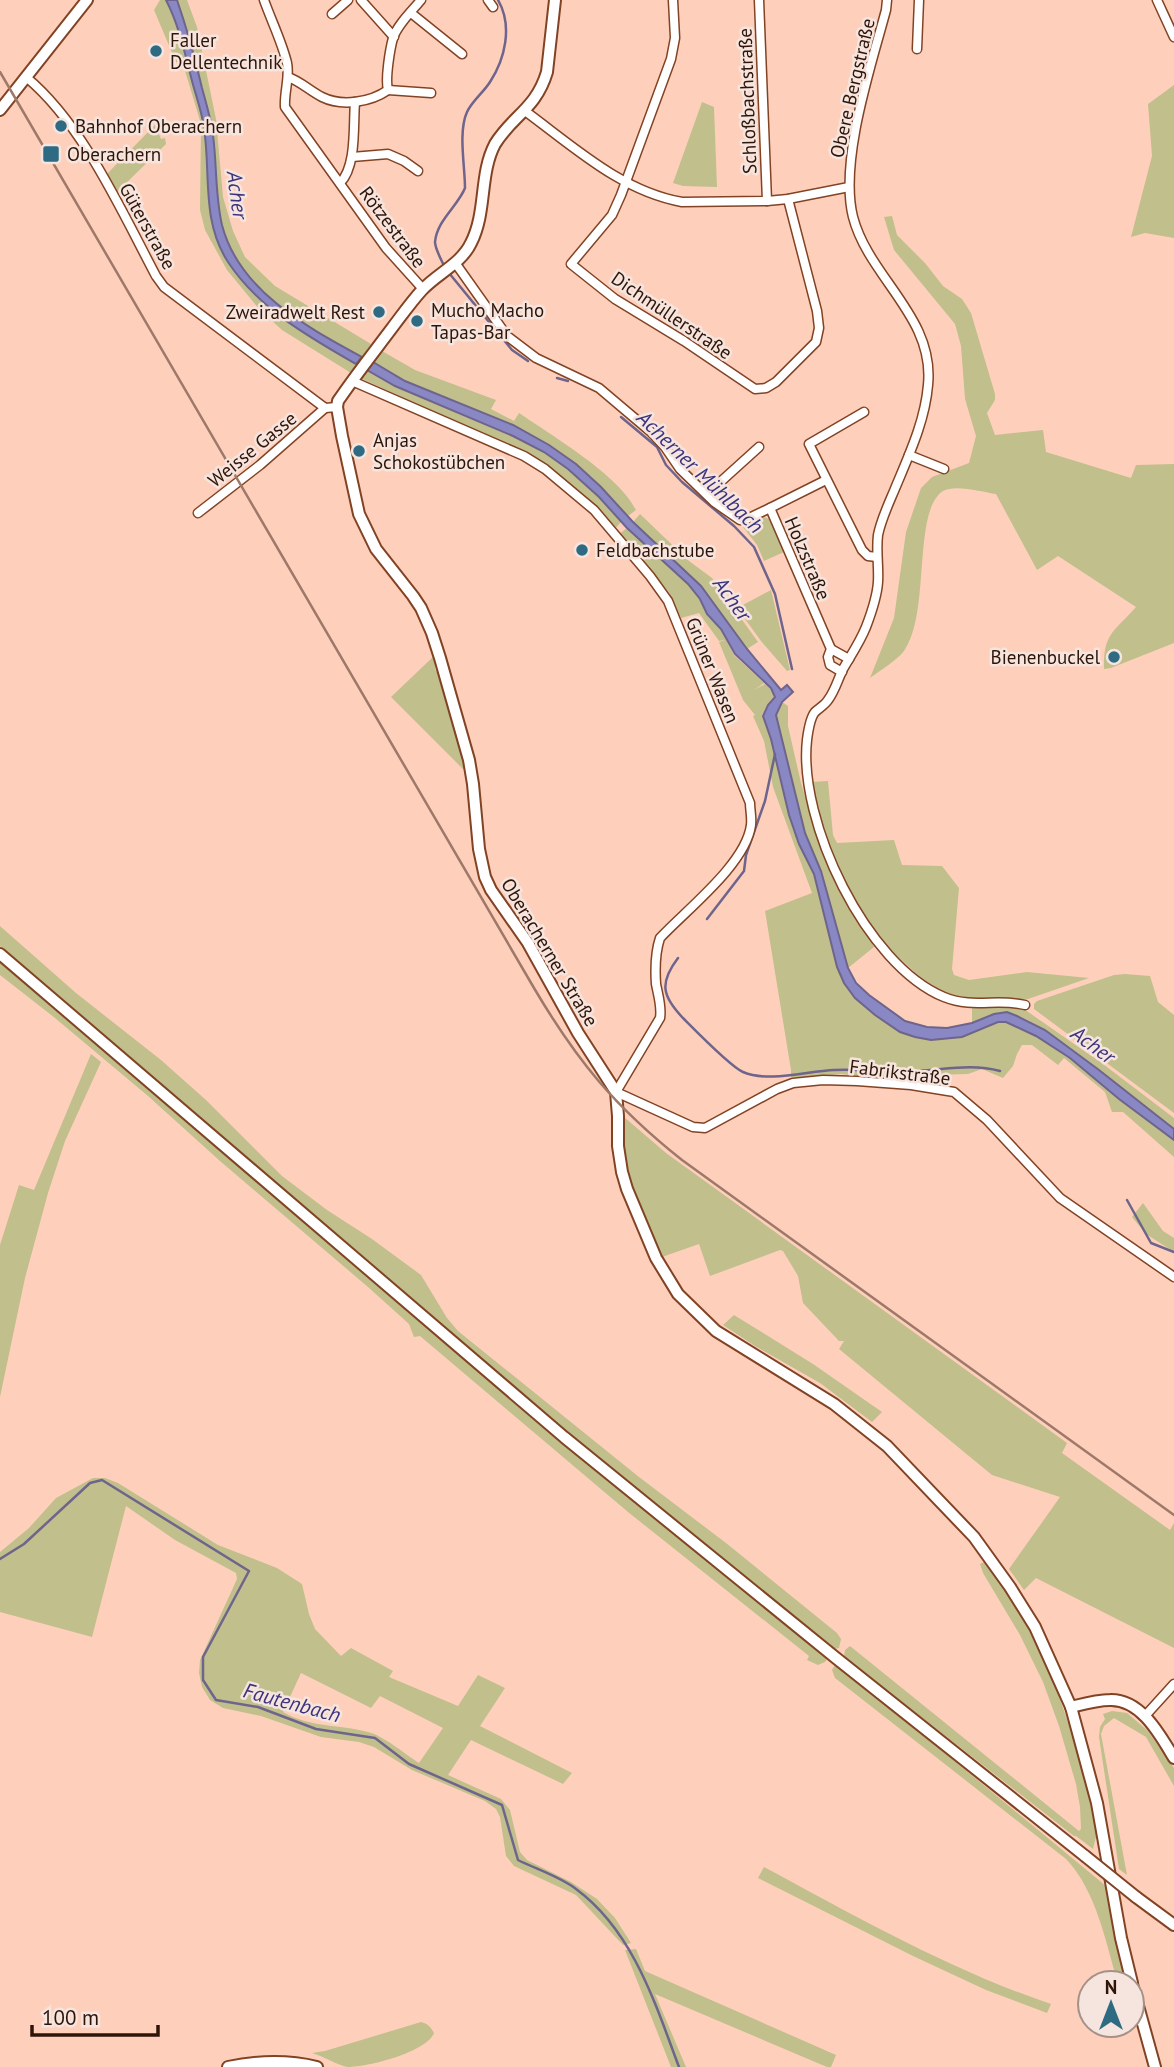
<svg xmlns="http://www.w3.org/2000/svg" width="1174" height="2067" viewBox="0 0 1174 2067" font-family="'PT Sans',sans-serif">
	<rect width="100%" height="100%" fill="#fed0bc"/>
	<g fill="#c1bf8b" fill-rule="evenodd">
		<path d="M160,0H166L168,3C183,43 197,85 204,126C211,172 201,220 228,262C258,309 309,337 356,364L351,373L282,330L260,310L227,270L205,230L200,210L201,124L183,64L176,62L154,10Z"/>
		<path d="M177,0H187L197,27L216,119L223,197L233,231L245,257L275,286L371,344L362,357C307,327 239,291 222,225C215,195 217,165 213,135C211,119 206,103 202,88C195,58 187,29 177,0Z"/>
		<path d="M1174,85V238L1145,233L1131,237L1152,156L1148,104Z"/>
		<path d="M702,102L714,107L717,187L683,186L673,183Z"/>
		<path d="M155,125L161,139L165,138L166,144L117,192L107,174Z"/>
		<path d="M892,216L897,235L925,263L943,286L962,299L971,313L995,394V400L987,413L995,435L1043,430L1046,452L1131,478L1136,465L1174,464V643L1111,668L1104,669C1103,633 1115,631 1136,607L1058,556L1037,570L996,494C983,492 955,484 943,491C912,511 931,613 904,651C896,661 881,670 870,678L894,618L906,532L921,488L932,477L969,463L976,436L965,399L961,346L955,324L894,250L884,217Z"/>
		<path d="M382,351L415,370L496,400L491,409L514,421L519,413C551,435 619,475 636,510L628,516L601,487L513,425L405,381L373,362Z"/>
		<path d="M367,370C422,402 486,418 542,451C573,469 598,496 621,522L614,530L572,487L531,455L360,378Z"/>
		<path d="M640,514L689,561L712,578L758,642L747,649L719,611L710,597L633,522Z"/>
		<path d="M761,516L769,519L784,552L764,561L757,545L743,527Z"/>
		<path d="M627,528L688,584L700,599L707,614L721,629L734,655L764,683L754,690L765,684L771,688L774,696L767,705L762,715L771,739L789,815L799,844L814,874L837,967L875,1015L962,1037L998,1022H1006L1036,1036L1070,1058L1119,1099L1174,1140V1157L1123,1112H1112L1105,1092L1064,1058L1058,1065L1032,1045H1022L1017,1054L1013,1066L1003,1078L982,1069L968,1074L929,1075L907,1081L841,1074L805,1078L791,1077V1070L765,911L812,893L773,787L764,741L753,716L755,715L743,700L719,642L725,640L719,641L699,613L681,618L669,592L618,535Z"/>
		<path d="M771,590L790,670L787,671L761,641L737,608Z"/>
		<path d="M434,656L435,669L444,683L460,737L467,773L391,697Z"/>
		<path d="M782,702L788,706V726L801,783L819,841L844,895L874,947L848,968L821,871L805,833L789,765L778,726L776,715Z"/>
		<path d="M828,781L833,835L837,843L894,840L902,865L942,866L959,888L952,969L954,975L969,980L1027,972L1089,978L1028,999L971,1002L945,992L922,979L881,941L851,894L830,851L822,827L812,782Z"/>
		<path d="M0,926L76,993L161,1060L206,1100L282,1176L327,1210L372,1239L421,1275L447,1318L458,1331L639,1477L726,1543L837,1633L841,1639L839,1648L834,1649L558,1424L0,946Z"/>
		<path d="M0,959L824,1655L827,1659L825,1662L818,1665L807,1660L809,1656L628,1512L420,1336L414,1337L409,1324L368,1287L220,1161L148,1096L55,1018L0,975Z"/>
		<path d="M1125,974L1150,976L1158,1002L1174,1015V1113L1034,1009V1004L1037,1001L1114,975Z"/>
		<path d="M1010,1005L1021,1007L1103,1064L1174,1118V1129C1138,1102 1103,1072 1066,1046C1050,1034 1027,1016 1009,1013C997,1010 983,1018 972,1023V1007Z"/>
		<path d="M91,1054L101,1062L65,1141L48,1193L25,1278L0,1397V1245L19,1185L34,1190Z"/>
		<path d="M624,1117L666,1153L1067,1443L1062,1453L1170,1530L1174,1523V1648L1036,1578L1024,1590L1009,1569L1060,1497L992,1475L839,1349L844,1341H839L803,1303L798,1276L783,1251L780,1250L710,1276L699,1244L662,1257C639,1212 621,1168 624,1117Z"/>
		<path d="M1143,1203L1163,1231L1174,1238V1252L1146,1234L1132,1217Z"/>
		<path d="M734,1315L813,1364L882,1412L872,1422L820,1383L755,1346L723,1325Z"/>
		<path d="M93,1478H105L118,1483L218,1545L277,1568L302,1584L309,1614L315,1629L341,1656L351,1648L393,1671L389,1677L458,1706L478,1675L505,1688L480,1726L572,1773L563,1784L471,1740L448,1775L501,1799L510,1810L520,1852L527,1860L571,1882L597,1899L615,1918L631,1943L623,1945L576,1895L514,1866L506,1856L500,1817L496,1809L485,1801L412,1770L374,1747L359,1742L321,1737L261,1716L223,1708L210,1700L202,1687L199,1673L200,1660L237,1579L236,1573L175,1540L126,1506L92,1637L0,1612V1552L29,1528L56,1498ZM301,1673L371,1708L380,1696L443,1728L419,1763C405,1754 384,1736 368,1732C338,1724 311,1728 283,1712Z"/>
		<path d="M986,1561L1034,1638L1054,1682L1073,1737L1091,1798L1097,1833L1093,1849L1076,1836H1074L844,1657L845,1650L850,1646L1079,1831L1081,1829L1080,1807L1076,1784L1059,1726L1043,1682L1020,1635L983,1573L980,1564Z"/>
		<path d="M835,1665H838L1106,1886L1109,1892L1128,1983H1118C1105,1941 1097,1892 1066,1859L835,1678L832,1670Z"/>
		<path d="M1112,1711L1127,1713L1147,1730L1174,1768V1786L1146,1737L1114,1718L1104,1726L1101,1734L1127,1875L1119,1869L1099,1737L1100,1727L1105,1719L1103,1714Z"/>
		<path d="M764,1867C857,1917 950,1970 1051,2004L1047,2013L986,1990L913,1956L758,1878Z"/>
		<path d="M636,1949L645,1971L836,2055L831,2067H827L655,1994L686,2067H671L625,1950Z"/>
		<path d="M421,2022C428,2024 430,2026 434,2033C427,2052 368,2067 348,2067C339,2066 323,2056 312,2053L325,2051Z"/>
	</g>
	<g fill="#8987c4" stroke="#6e648c" stroke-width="2">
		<path d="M166,0H177C187,29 195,58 202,88C206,103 211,119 213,135C217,165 215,195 222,225C239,291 307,327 362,357L356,364C309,337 259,309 228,262C201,221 211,173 204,128C202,112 196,96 192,81C185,54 179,25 166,0Z"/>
		<path d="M373,362L405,381L513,425L549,445L576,464L601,487L633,522L701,586L747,649L781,690L787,685L793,692L782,702L776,715L805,833L821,871L848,968L856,983L869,995L905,1021L927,1027L947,1028L972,1023L994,1014L1007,1012L1017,1016L1045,1030L1099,1070L1174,1129V1140L1119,1099L1070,1058L1036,1036L1006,1022H998L962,1037L931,1040L915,1037L900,1032L875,1015L855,998L844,983L837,967L814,874L799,844L789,815L771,739L763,716L768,705L775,697L771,688L735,654L721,629L707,614L700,599L688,584L627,528L599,497L568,469L544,452L513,436L395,386L367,370Z"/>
	</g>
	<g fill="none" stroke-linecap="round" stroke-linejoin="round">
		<g stroke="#6e648c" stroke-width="2.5">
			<path d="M445,268C442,261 435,249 435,242C437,220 458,206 465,188C465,166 458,132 467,112C472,101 483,93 490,82C505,59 513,26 498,0"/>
			<path d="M449,273L512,350L528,361"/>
			<path d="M557,378L568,381"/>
			<path d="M621,417L657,447L666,465L682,482L734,526L754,547L775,594L792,669"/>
			<path d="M707,919L744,871L746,855L765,801L775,754"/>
			<path d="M678,958C659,983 662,996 683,1018C694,1029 730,1066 743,1072C769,1083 807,1071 834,1070C861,1069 888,1072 914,1071C943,1070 972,1063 1000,1071"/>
			<path d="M1127,1200L1151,1243L1174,1252"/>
			<path d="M0,1559L24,1544L90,1483L102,1480L249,1571L203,1657V1680L216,1700L258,1707L316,1729L375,1738L409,1764L502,1805L518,1860C536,1869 561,1877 576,1889C633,1931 655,2003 679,2067"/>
		</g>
		<g stroke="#824324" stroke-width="11">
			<g id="street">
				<path d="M264,0C271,20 282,42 287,63C290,77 284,92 285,107L386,248L423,289"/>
				<path d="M361,0L394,37"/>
				<path d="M488,0L493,7"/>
				<path d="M673,0L675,38L671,59L621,195L612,215L571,264L615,299L684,341L755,389L766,388L776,382L816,342L819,328L817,311L788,199"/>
				<path d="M887,0L886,10C871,66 839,161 853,217C869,278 935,317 928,385C925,422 908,457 894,491C888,505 881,520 878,535C876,551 879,567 878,582C877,597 871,614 866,627C860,642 851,655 843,669C838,679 835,691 828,700C825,705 819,708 815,712C810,718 808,732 807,740C798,821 866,965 944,997C974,1009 996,998 1025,1005"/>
				<path d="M1157,0L1174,37"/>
				<path d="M411,13L462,54"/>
				<path d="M332,14L348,0"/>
				<path d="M917,49L919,0"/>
				<path d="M26,77C83,124 122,212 156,276L164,287L325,408L337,407"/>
				<path d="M288,77C300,81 310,91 322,97C342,107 371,102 388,90C385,79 390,49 393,38C398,24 412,11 421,0"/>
				<path d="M388,90L431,93"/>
				<path d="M525,111C574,147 621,191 682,202L767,201L759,0"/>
				<path d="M352,157L388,154L404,161L418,171"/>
				<path d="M340,183C357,166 353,125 355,102"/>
				<path d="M767,201L788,199L849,187"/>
				<path d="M456,264L507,336L536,358L599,388L651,432L665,447L680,469L714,502L740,520L747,519L770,508L831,649L828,657L830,665L842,672"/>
				<path d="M352,381L524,456L545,469L594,510L650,576L668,601L750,803C750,810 752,818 751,825C746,864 686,910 660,938C655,953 655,969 656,984C658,995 662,1007 660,1018L616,1092L693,1127L705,1128L777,1089L793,1083L823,1080L857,1081L911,1085L954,1092L987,1120L1060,1198L1174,1277"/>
				<path d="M864,412L809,444L862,550L868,556L877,557"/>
				<path d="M909,455L944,469"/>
				<path d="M707,494L759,447"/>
				<path d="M770,508L826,480"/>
				<path d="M198,513L260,465L325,408"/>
				<path d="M831,649L849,659"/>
				<path d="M1145,1716L1174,1684"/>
			</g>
		</g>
		<g stroke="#824324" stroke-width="14">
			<g id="secondary">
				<path d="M555,0L547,72C536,109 512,116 495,144C479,174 487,212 471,243C461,264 438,273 422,290C411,302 402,315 392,328C374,352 355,376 338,401L337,407L342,436L359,514L376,549L413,596L421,608L432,633L440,658L469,760L473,784L479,849L485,877L491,890L528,943L578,1033L616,1092L618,1116V1146L622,1172L627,1189L656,1258L678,1294L716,1331L834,1404L887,1446L974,1537L1010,1587L1035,1627L1071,1707L1097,1803L1121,1938L1132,1983"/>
				<path d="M0,110L87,0"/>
				<path d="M0,954L564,1437L836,1658L1085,1856"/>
				<path d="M1071,1707C1083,1704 1097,1700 1110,1700C1141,1699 1160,1735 1174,1758"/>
				<path d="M1136,1897L1174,1925"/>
				<path d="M1132,1984L1155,2067"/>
				<path d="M228,2067C257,2061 288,2060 317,2067"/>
			</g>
		</g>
		<use href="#street" stroke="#fff" stroke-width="8"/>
		<use href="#secondary" stroke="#fff" stroke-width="10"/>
		<path stroke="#9e7868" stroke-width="2.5" d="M0,72L534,988C577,1061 615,1107 682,1160L1174,1515"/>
		<g stroke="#824324" stroke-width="14" stroke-linecap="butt">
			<path id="secondary-bridge" d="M1085,1856L1136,1897"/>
		</g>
		<use href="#secondary-bridge" stroke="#fff" stroke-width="10"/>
	</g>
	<g fill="#2e6b82" stroke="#f5e5de" stroke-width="2.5">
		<circle cx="156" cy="51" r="7"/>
		<circle cx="61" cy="126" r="7"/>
		<rect x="42" y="145" width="18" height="18" rx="3.5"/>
		<circle cx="379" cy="312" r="7"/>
		<circle cx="417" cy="321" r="7"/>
		<circle cx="359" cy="451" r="7"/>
		<circle cx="582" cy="550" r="7"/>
		<circle cx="1114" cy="657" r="7"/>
	</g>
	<g text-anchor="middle" stroke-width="5" stroke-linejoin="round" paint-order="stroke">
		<g font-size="19" fill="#2f1408" stroke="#f5e5de" text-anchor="start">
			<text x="170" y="47">Faller<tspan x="170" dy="22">Dellentechnik</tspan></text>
			<text x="75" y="133">Bahnhof Oberachern</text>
			<text x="67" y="161">Oberachern</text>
			<text x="431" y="317">Mucho Macho<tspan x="431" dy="22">Tapas-Bar</tspan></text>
			<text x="365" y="319" text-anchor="end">Zweiradwelt Rest</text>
			<text x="373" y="447">Anjas<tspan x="373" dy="22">Schokostübchen</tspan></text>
			<text x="596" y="557">Feldbachstube</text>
			<text x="1100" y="664" text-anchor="end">Bienenbuckel</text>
		</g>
		<g font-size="19" fill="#2f1408" stroke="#f5e5de">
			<text transform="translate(852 88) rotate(-77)" y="7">Obere Bergstraße</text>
			<text transform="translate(747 101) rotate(-92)" y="7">Schloßbachstraße</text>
			<text transform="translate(148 226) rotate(61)" y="7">Güterstraße</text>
			<text transform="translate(393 227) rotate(53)" y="7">Rötzestraße</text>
			<text transform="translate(672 315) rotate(34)" y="7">Dichmüllerstraße</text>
			<text transform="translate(252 449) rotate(-39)" y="7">Weisse Gasse</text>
			<text transform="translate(808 558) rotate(67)" y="7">Holzstraße</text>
			<text transform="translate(713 670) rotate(68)" y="7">Grüner Wasen</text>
			<text transform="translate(550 952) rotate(59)" y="7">Oberacherner Straße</text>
			<text transform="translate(900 1072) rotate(7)" y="7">Fabrikstraße</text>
		</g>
		<g font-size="21" font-style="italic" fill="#3d337d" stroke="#f5e5de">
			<text transform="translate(237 195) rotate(82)" y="7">Acher</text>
			<text transform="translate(700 472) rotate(44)" y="7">Acherner Mühlbach</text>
			<text transform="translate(732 599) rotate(54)" y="7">Acher</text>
			<text transform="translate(1093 1045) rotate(36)" y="7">Acher</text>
			<text transform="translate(292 1703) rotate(15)" y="7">Fautenbach</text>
		</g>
	</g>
	<g transform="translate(1111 2004)"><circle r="33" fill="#f5e5de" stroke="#a69188" stroke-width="2"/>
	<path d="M0-5L12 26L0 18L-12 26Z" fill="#2e6b82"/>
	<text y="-10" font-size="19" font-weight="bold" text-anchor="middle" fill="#2f1408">N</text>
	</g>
	<path d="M32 2025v10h126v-10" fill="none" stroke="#2f1408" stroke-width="3.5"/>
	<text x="42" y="2025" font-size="21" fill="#2f1408" stroke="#f5e5de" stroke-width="5" paint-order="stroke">100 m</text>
</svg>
